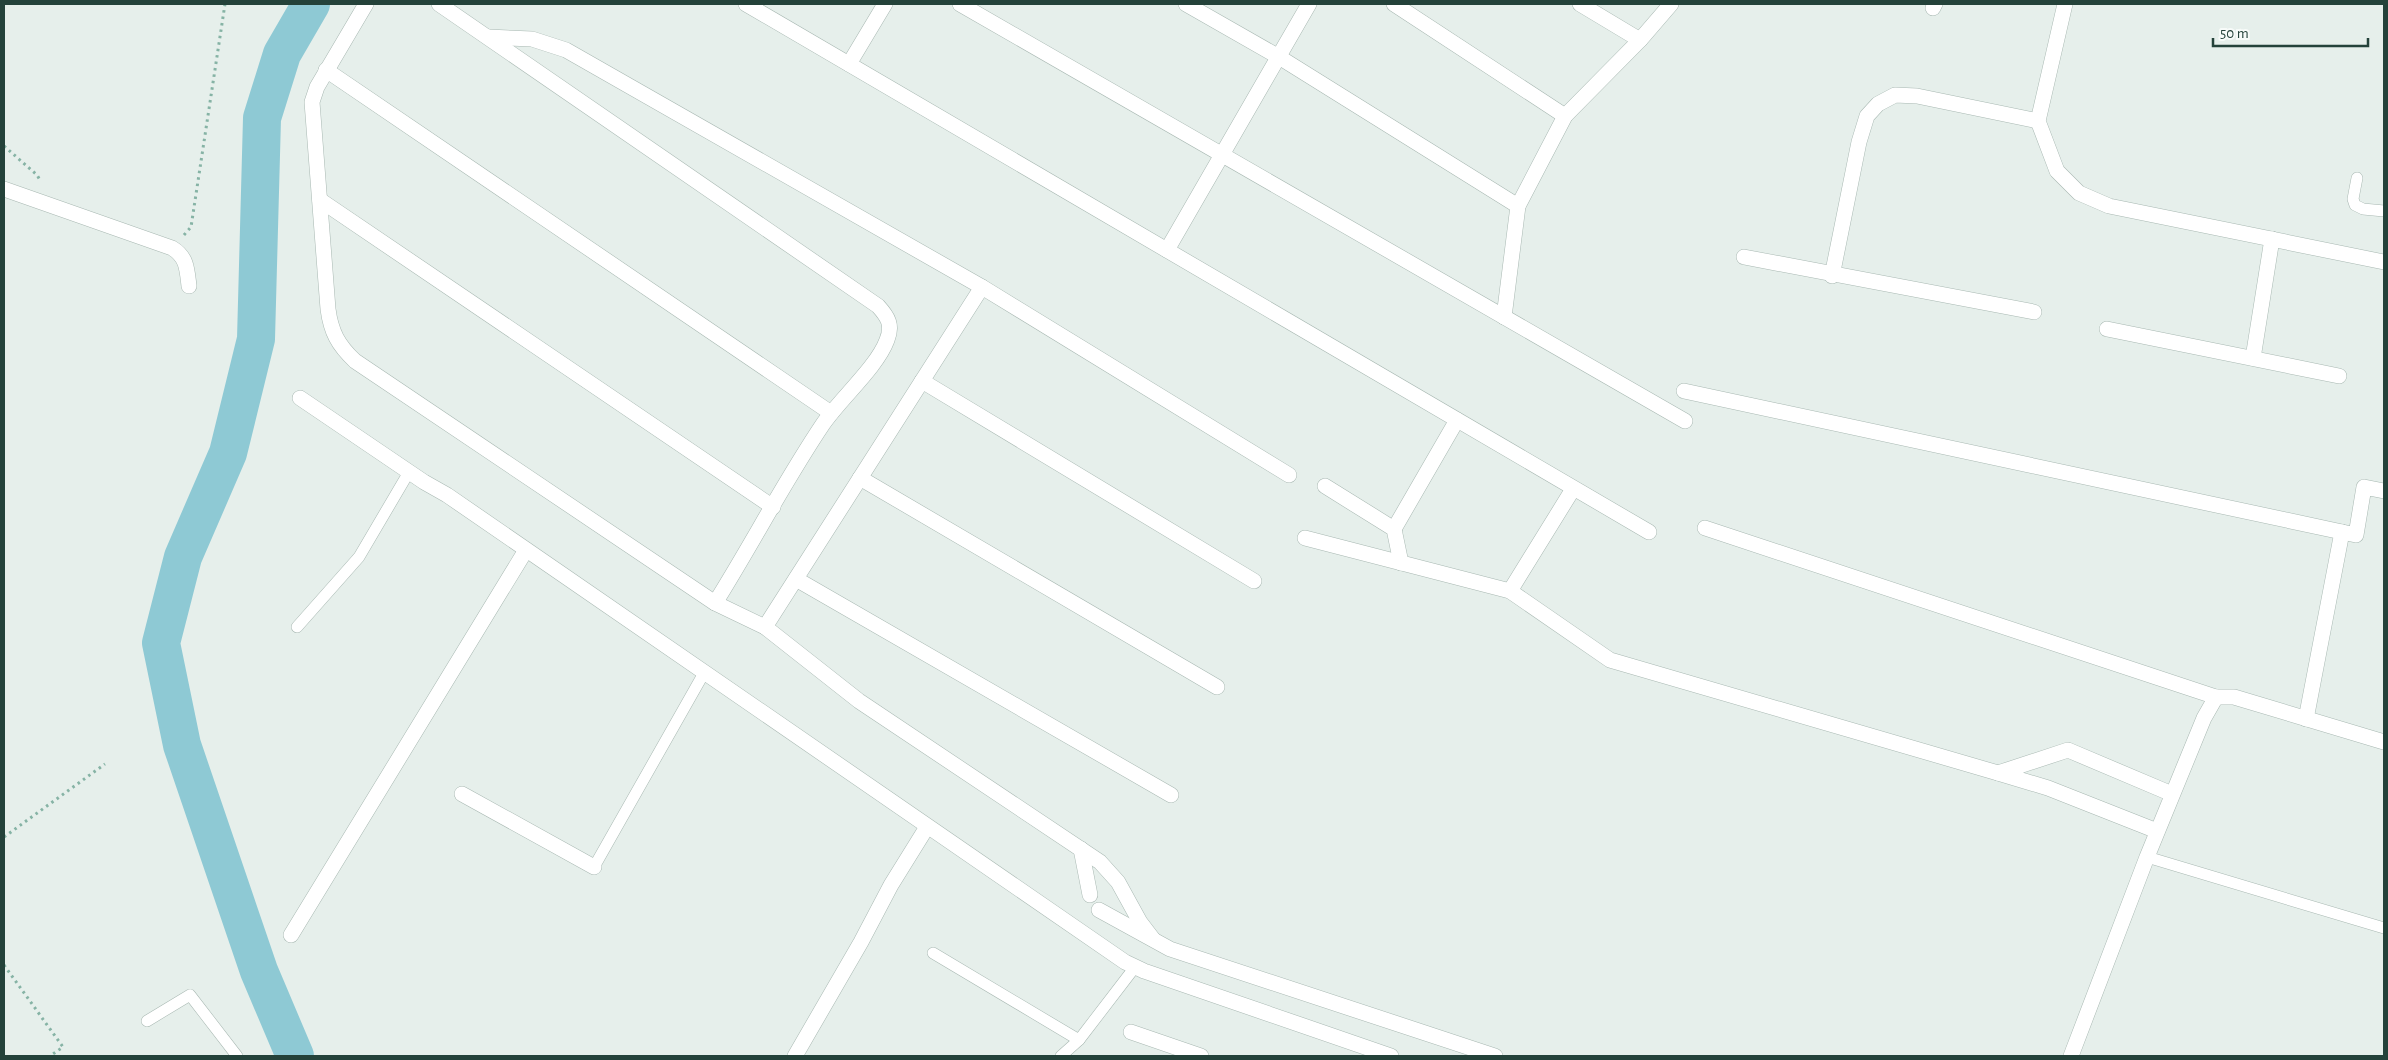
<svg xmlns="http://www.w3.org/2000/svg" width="2388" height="1060" viewBox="0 0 2388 1060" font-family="'Alegreya Sans',sans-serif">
	<rect width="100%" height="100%" fill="#e6efeb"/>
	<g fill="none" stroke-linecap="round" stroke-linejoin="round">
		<path stroke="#8ec9d4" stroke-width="38" d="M295,1056L259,971L182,745L161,643L183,557L228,453L256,339L262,118L282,54L311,4"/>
		<g stroke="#a8b8b2" stroke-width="12">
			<g id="service">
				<path d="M2357,178L2353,199L2355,205L2363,209L2384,211"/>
				<path d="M297,627L359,557L409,472"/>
				<path d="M2147,857L2384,928"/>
				<path d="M594,867L704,673"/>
				<path d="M933,953L1079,1040"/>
				<path d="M147,1021L190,995L237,1056"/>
				<path d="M1061,1056L1079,1040L1135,967"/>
			</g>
		</g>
		<g stroke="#a8b8b2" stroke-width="16">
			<g id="minor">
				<path d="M366,4L317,87L312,102L328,309C331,332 338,345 355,361L715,603L765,627L859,701L1100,862L1118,882L1140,922L1153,939"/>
				<path d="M439,4L878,306C888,317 893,325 887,340C877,367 841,398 823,424C784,482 752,544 715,603"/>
				<path d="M746,4L1649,532"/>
				<path d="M960,4L1685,421"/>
				<path d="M1186,4L1279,57L1518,206"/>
				<path d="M1394,4L1565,116"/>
				<path d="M1580,4L1640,40"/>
				<path d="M2065,4L2038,121L2057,171L2079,193L2109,206L2384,262"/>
				<path d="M1933,8L1935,4"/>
				<path d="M488,37L532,39L566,50L982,287L1289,475"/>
				<path d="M849,64L885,4"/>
				<path d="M326,70L831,413"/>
				<path d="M4,189L172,248C187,257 187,269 189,286"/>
				<path d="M320,200L773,507"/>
				<path d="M1167,250L1309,4"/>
				<path d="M1744,257L2034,312"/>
				<path d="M1832,276L1859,142L1867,116L1878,104L1895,95L1917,96L2038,121"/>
				<path d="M1504,317L1518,206L1565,116L1640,40L1671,4"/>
				<path d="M2107,329L2339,376"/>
				<path d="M2253,358L2272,239"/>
				<path d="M922,381L1254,581"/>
				<path d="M1684,391L2356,535L2364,487L2384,491"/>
				<path d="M300,398L424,482L447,495L1125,962L1144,971L1391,1056"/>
				<path d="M860,478L1217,687"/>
				<path d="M1325,486L1394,529L1401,563"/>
				<path d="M1705,528L2216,697H2234L2384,742"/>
				<path d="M1394,529L1457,420"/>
				<path d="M1305,538L1510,591L1610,660L1998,773"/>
				<path d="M796,579L1171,795"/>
				<path d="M1510,591L1573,489"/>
				<path d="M765,627L982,287"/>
				<path d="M2306,719L2342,532"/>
				<path d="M462,794L594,867"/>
				<path d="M2157,831L2048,788L1998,773L2068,750L2172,794"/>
				<path d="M1081,849L1090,895"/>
				<path d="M1099,910L1170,949L1495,1056"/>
				<path d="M291,935L526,550"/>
				<path d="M1131,1032L1201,1056"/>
				<path d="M795,1056L861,942L891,885L927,827"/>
				<path d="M2071,1056L2147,857L2204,718L2216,697"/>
			</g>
		</g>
		<g stroke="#86b3a5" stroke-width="3" stroke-dasharray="2.5 4" stroke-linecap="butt">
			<path d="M4,146L37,175L41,182"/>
			<path d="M184,235L191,227L225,4"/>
			<path d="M4,837L105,764"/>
			<path d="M4,965L63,1047L50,1056"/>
		</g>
		<use href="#service" stroke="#fff" stroke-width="11"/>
		<use href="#minor" stroke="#fff" stroke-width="15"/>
	</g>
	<rect width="2388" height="1060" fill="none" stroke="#24423a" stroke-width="10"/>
	<path d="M2213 38v8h155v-8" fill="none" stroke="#24423a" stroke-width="2.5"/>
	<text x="2220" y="38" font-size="15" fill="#24423a" stroke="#f7fbf9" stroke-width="4" paint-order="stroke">50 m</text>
</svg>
